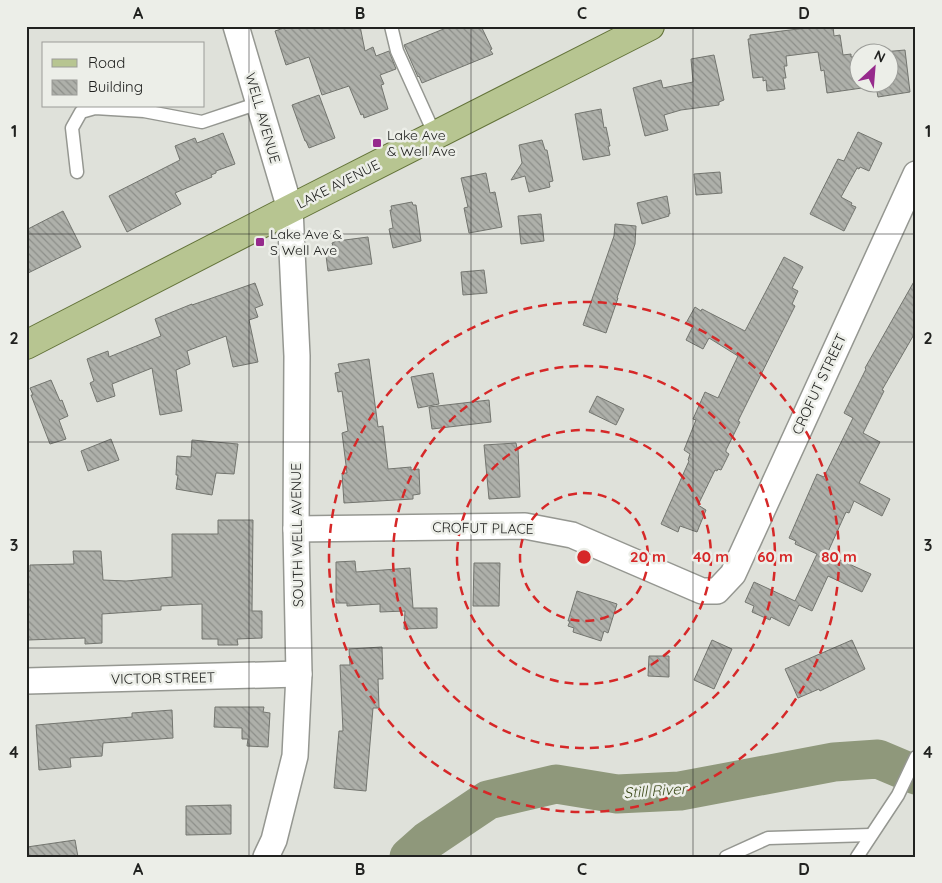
<svg xmlns="http://www.w3.org/2000/svg" width="942" height="883" viewBox="0 0 942 883" font-family="Quicksand,sans-serif">
	<defs>
		<pattern id="building-back-hatch" width="6" height="6" patternUnits="userSpaceOnUse" patternTransform="scale(1.25)"><rect width="6" height="6" fill="#aeb0aa"/><path d="M-1 5l2 2M0 0l6 6M5-1l2 2" fill="none" stroke="#8d8f8a"/></pattern>
	</defs>
	<rect width="100%" height="100%" fill="#dfe1da"/>
	<g fill="none" stroke-linecap="round" stroke-linejoin="round">
		<path stroke="#8f987b" stroke-width="39" d="M409,857L427,841L488,800L556,784L617,794L680,791L834,762L878,759L916,775"/>
	</g>
	<g fill="url(#building-back-hatch)" stroke="#73756f">
		<path d="M290,26H360L365,51L373,47L376,56L389,51L396,69L380,75L384,84L381,85L388,109L364,118L363,114L361,115L349,86L322,95L309,57L286,65L275,31Z"/>
		<path d="M451,26H481L492,49L490,50L493,54L422,83L419,76L418,77L404,45Z"/>
		<path d="M805,26H833L834,36L840,35L843,55L851,54V57L860,56V82H890V52H883L905,50L910,92L878,97L876,86L827,93L824,70L821,71L818,52L786,56L787,66H784L786,78H783L785,89L767,91L766,80L763,81V77L753,78L748,39H750V35L806,28Z"/>
		<path d="M714,55L724,100L719,102V105L681,110L664,115L668,130L645,136L633,88L661,80L663,88L693,82L691,59Z"/>
		<path d="M319,95L335,138L309,148L306,141H305L292,105Z"/>
		<path d="M601,109L604,128L606,127L610,146H608L610,155L583,160L575,114Z"/>
		<path d="M858,132L882,143L869,171L860,167L859,169L857,168L841,197L852,203L851,205L856,207L844,231L810,214L838,159L844,161Z"/>
		<path d="M223,133L235,164L216,171V173L211,175L212,177L175,193L181,204L127,232L109,196L180,160L175,146L195,138L197,143Z"/>
		<path d="M542,140L545,150H547L553,181L549,182L550,187L529,192L525,176L511,180L522,163L519,145Z"/>
		<path d="M720,172L722,193L696,195L694,174Z"/>
		<path d="M486,173L490,193L495,192L502,227L469,233L464,208L468,207L461,178Z"/>
		<path d="M667,196L670,214H668L669,216L642,224L637,203Z"/>
		<path d="M412,202L413,205H416L421,241L393,248L389,229L393,228L390,210H392L391,206Z"/>
		<path d="M63,211L81,247L26,274V230Z"/>
		<path d="M541,214L544,241L521,244L518,216Z"/>
		<path d="M615,224L636,226L635,244L617,298H618L606,333L583,325L614,236Z"/>
		<path d="M368,237L372,264L328,271L325,248L333,246L332,243L337,241Z"/>
		<path d="M784,257L803,267L792,288L798,291L792,304L795,306L738,421L740,422L726,450V452L729,454L721,470L718,469L717,471L715,470L698,505L706,510L697,532L680,526L678,532L661,524L689,461L688,460L690,454L684,450L696,420L693,419L705,392L718,398L738,356L709,338L703,349L686,340L693,326L686,323L695,307L701,311L702,309L745,331Z"/>
		<path d="M484,270L487,293L463,295L461,272Z"/>
		<path d="M916,278V331L882,390L884,391L863,433L880,442L859,483L890,499L882,516L854,501L849,513L846,512L827,554L871,574L862,592L828,576L812,611L799,605L789,626L771,617L770,620L752,612L754,606L745,602L754,582L795,601L817,554L795,544L796,541L789,538L817,474L824,477L853,418L844,413L866,369L865,368Z"/>
		<path d="M255,283L263,305L255,308L258,317L249,320L258,362L233,367L226,336L187,351L190,364L176,370L182,411L160,415L152,368L112,384L115,396L97,402L90,383L94,381L87,359L108,351L109,357L161,336L155,319L192,304V305Z"/>
		<path d="M369,359L378,427L383,426L388,469L411,467V470L419,469L420,494L413,495V499L344,503L342,473H347L342,433L348,431L342,391L338,392L335,373L340,372L338,364Z"/>
		<path d="M433,373L439,404L418,408L411,377Z"/>
		<path d="M51,380L60,401L62,400L68,416L59,420L66,439L50,444L31,395H33L30,388Z"/>
		<path d="M597,396L624,409L616,425L589,412Z"/>
		<path d="M489,400L491,422L432,429L429,407Z"/>
		<path d="M111,439L119,460L88,471L81,451Z"/>
		<path d="M192,440L238,444L234,474L216,473L212,495L176,489L178,475H176L177,456L191,457Z"/>
		<path d="M516,443L517,448H518L520,497L489,499L484,445Z"/>
		<path d="M218,520H253L252,611H262V638L237,639L238,645H218V639H202V604L161,606V610L102,614V643L85,644V638L28,640L27,571H30V565L74,564L73,551H101L103,580L126,581L172,577V534H218Z"/>
		<path d="M355,561L356,572L410,568L413,608H437V628L404,629L405,611L380,612V604L347,606V603H336V562Z"/>
		<path d="M474,563H500L499,606H473Z"/>
		<path d="M577,591L617,604L608,633L604,631L601,641L573,632L574,628L568,626L570,621H568Z"/>
		<path d="M712,640L732,649L714,689L694,680Z"/>
		<path d="M852,640L865,669L820,691L819,689L798,698L785,669Z"/>
		<path d="M382,647L383,679H378L379,708H373L366,791L334,788L339,731H343L340,665H350L349,649Z"/>
		<path d="M649,656H669V677L648,676Z"/>
		<path d="M215,707H264L263,712L270,713L268,747L247,746L248,739H242V728L214,727Z"/>
		<path d="M172,710L173,738L103,743L102,756L70,758L71,767L39,770L36,725L132,717V713Z"/>
		<path d="M231,805V834L186,835V806Z"/>
		<path d="M75,840L78,857H28L27,847Z"/>
	</g>
	<g fill="none" stroke-linecap="round" stroke-linejoin="round">
		<g stroke="#959791" stroke-width="15">
			<g id="service">
				<path d="M391,26L397,51L435,135"/>
				<path d="M77,172L72,128L81,112L95,108L144,111L202,122L259,103"/>
				<path d="M726,857L768,838L871,835"/>
				<path d="M857,857L898,795L916,757"/>
			</g>
		</g>
		<g stroke="#959791" stroke-width="28">
			<g id="minor">
				<path d="M236,26L290,209L297,356L296,529L299,674L295,756L274,840L266,857"/>
				<path d="M296,529L525,526L572,535L702,591H717L733,574L916,174"/>
				<path d="M26,681L299,674"/>
			</g>
		</g>
		<g stroke="#637339" stroke-width="30">
			<path id="primary" d="M26,345L290,209L650,26"/>
		</g>
		<use href="#service" stroke="#fff" stroke-width="12"/>
		<use href="#minor" stroke="#fff" stroke-width="25"/>
		<use href="#primary" stroke="#b7c591" stroke-width="28"/>
	</g>
	<path fill="none" stroke="#212220" stroke-width="1" stroke-opacity="0.55" d="M249,26V857M471,26V857M693,26V857M26,234H916M26,442H916M26,648H916"/>
	<g fill="none" stroke="#d62828" stroke-width="2.5" stroke-dasharray="9 6">
		<circle cx="584" cy="557" r="64"/>
		<circle cx="584" cy="557" r="127"/>
		<circle cx="584" cy="557" r="191"/>
		<circle cx="584" cy="557" r="255"/>
	</g>
	<g fill="#962a8c" stroke="#eceee8" stroke-width="2">
		<rect x="372" y="138" width="10" height="10" rx="2.5"/>
		<rect x="255" y="237" width="10" height="10" rx="2.5"/>
	</g>
	<g text-anchor="middle" stroke-width="5" stroke-linejoin="round" paint-order="stroke">
		<g font-size="14" fill="#212220" stroke="#eceee8">
			<text transform="translate(263 118) rotate(74)" y="5">WELL AVENUE</text>
			<text transform="translate(338 184) rotate(-27)" y="5">LAKE AVENUE</text>
			<text transform="translate(819 384) rotate(-65)" y="5">CROFUT STREET</text>
			<text transform="translate(483 528) rotate(1)" y="5">CROFUT PLACE</text>
			<text transform="translate(297 535) rotate(-91)" y="5">SOUTH WELL AVENUE</text>
			<text transform="translate(163 678) rotate(-1)" y="5">VICTOR STREET</text>
		</g>
		<g font-size="14" fill="#212220" stroke="#eceee8" text-anchor="start">
			<text x="387" y="140">Lake Ave<tspan x="387" dy="16">&amp; Well Ave</tspan></text>
			<text x="270" y="239">Lake Ave &amp;<tspan x="270" dy="16">S Well Ave</tspan></text>
		</g>
		<g font-size="15" font-style="italic" fill="#414e1e" stroke="#eceee8">
			<text transform="translate(655 791) rotate(-4)" y="5">Still River</text>
		</g>
	</g>
	<circle cx="584" cy="557" r="8" fill="#d62828" stroke="#eceee8" stroke-width="2.5"/>
	<g font-size="15" text-anchor="middle" font-weight="bold" fill="#d62828" stroke="#eceee8" stroke-width="5" stroke-linejoin="round" paint-order="stroke">
		<text x="648" y="562">20 m</text>
		<text x="711" y="562">40 m</text>
		<text x="775" y="562">60 m</text>
		<text x="839" y="562">80 m</text>
	</g>
	<rect width="942" height="883" fill="none" stroke="#eceee8" stroke-width="55"/>
	<rect x="42" y="42" width="162" height="65" fill="#eceee8" stroke="#9b9c98"/>
	<rect x="52" y="59" width="25" height="8" fill="#b7c591" stroke="#9b9c98"/>
	<text x="88" y="68" font-size="15" fill="#212220">Road</text>
	<rect x="52" y="80" width="25" height="15" fill="url(#building-back-hatch)" stroke="#9b9c98"/>
	<text x="88" y="92" font-size="15" fill="#212220">Building</text>
	<g transform="translate(874 68) rotate(26)"><circle r="24" fill="#eceee8" stroke="#9b9c98"/>
	<path d="M0-4L9 19L0 12L-9 19Z" fill="#962a8c"/>
	<text y="-8" font-size="14" font-weight="bold" text-anchor="middle" fill="#212220">N</text>
	</g>
	<rect x="28" y="28" width="886" height="828" fill="none" stroke="#212220" stroke-width="2"/>
	<g font-size="16" text-anchor="middle" font-weight="bold" fill="#212220">
		<text x="138" y="19">A</text>
		<text x="360" y="19">B</text>
		<text x="582" y="19">C</text>
		<text x="804" y="19">D</text>
		<text x="14" y="137">1</text>
		<text x="928" y="137">1</text>
		<text x="14" y="344">2</text>
		<text x="928" y="344">2</text>
		<text x="14" y="551">3</text>
		<text x="928" y="551">3</text>
		<text x="14" y="758">4</text>
		<text x="928" y="758">4</text>
		<text x="138" y="875">A</text>
		<text x="360" y="875">B</text>
		<text x="582" y="875">C</text>
		<text x="804" y="875">D</text>
	</g>
</svg>
